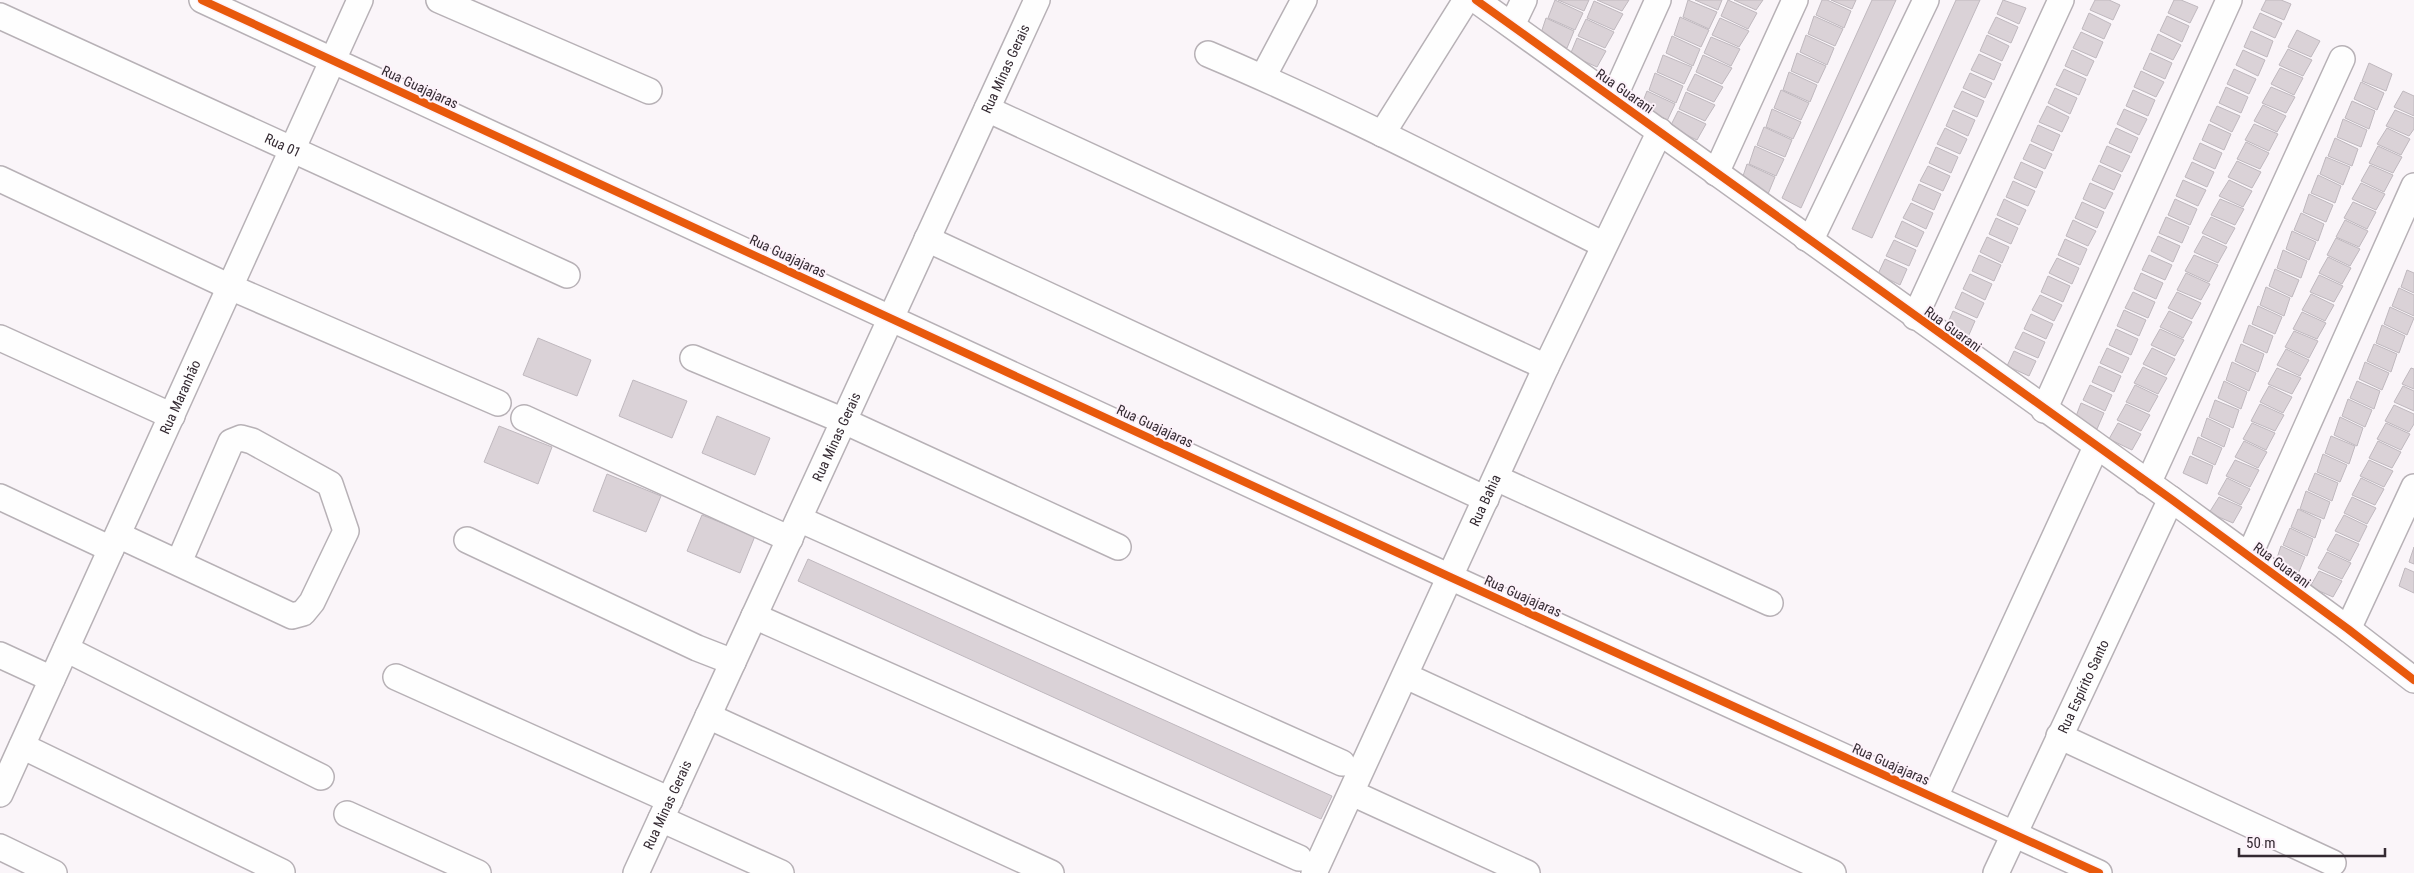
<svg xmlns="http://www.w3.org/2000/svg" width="2414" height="873" viewBox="0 0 2414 873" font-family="'Roboto Condensed',sans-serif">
	<rect width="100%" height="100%" fill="#faf5f9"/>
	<g fill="#dad2d7" stroke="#bfb8be">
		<path d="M1555,0L1583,13L1575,30L1548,18Z"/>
		<path d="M1558,0H1589L1584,11Z"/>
		<path d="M1597,0H1629L1622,11Z"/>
		<path d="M1688,0L1717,12L1709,29L1683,17Z"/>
		<path d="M1695,0H1722L1718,10Z"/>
		<path d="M1728,0L1757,13L1748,29L1721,16Z"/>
		<path d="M1734,0H1763L1756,10Z"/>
		<path d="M1822,0H1827L1851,11L1844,28L1816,15Z"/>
		<path d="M1831,0H1856L1852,9Z"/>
		<path d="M1872,0H1896L1801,208L1782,198Z"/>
		<path d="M1956,0H1980L1872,238L1852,229Z"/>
		<path d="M2003,0L2026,8L2019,24L1997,14Z"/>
		<path d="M2095,0H2109L2120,5L2113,20L2090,10Z"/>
		<path d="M2174,0H2181L2198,7L2190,23L2168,13Z"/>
		<path d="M2266,0H2281L2291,4L2284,20L2261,10Z"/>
		<path d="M1594,1L1623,14L1614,30L1587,18Z"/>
		<path d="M2089,13L2111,24L2104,39L2082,29Z"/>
		<path d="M2260,13L2282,23L2275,38L2253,28Z"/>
		<path d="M1814,16L1843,29L1835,46L1808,34Z"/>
		<path d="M2167,16L2189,26L2182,42L2160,31Z"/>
		<path d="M1680,17L1709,30L1701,47L1674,35Z"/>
		<path d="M1996,17L2018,27L2011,43L1988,33Z"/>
		<path d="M1546,18L1574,31L1567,48L1540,36Z"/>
		<path d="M1720,18L1749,31L1739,47L1712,35Z"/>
		<path d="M1586,19L1614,32L1605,48L1578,36Z"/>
		<path d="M2297,30L2320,41L2311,57L2288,47Z"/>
		<path d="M2251,31L2273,41L2267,57L2244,47Z"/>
		<path d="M2081,32L2103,42L2096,58L2073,48Z"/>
		<path d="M2158,34L2181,45L2173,60L2151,50Z"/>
		<path d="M1806,35L1834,48L1827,65L1800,52Z"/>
		<path d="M1987,35L2009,46L2002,61L1980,51Z"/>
		<path d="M1672,36L1700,49L1693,66L1666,53Z"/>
		<path d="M1711,37L1740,49L1731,66L1704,53Z"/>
		<path d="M1577,38L1606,51L1597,67L1570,55Z"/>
		<path d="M2288,49L2312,60L2303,76L2279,65Z"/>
		<path d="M2072,50L2094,61L2087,76L2065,66Z"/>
		<path d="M2243,50L2265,60L2258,76L2236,65Z"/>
		<path d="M1797,53L1826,66L1818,83L1791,71Z"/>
		<path d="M2150,53L2172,63L2165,79L2143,69Z"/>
		<path d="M1979,54L2001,64L1994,80L1971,70Z"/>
		<path d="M1663,55L1692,67L1684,84L1657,72Z"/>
		<path d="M1703,55L1732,68L1722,84L1696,72Z"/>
		<path d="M2369,63L2392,74L2386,91L2362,81Z"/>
		<path d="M2280,68L2303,78L2294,95L2271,84Z"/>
		<path d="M2064,69L2086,79L2079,95L2056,85Z"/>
		<path d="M2234,69L2256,79L2249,94L2227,84Z"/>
		<path d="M2141,71L2164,82L2156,97L2134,87Z"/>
		<path d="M1789,72L1817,85L1810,102L1783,90Z"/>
		<path d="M1655,73L1683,86L1676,103L1649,90Z"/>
		<path d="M1970,73L1992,83L1985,98L1963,88Z"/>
		<path d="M1695,74L1723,87L1714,102L1687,90Z"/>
		<path d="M2361,82L2384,93L2377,110L2354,99Z"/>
		<path d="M2226,87L2248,97L2241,113L2219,103Z"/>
		<path d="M2271,87L2295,97L2286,113L2262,103Z"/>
		<path d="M2055,88L2077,98L2070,114L2048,103Z"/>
		<path d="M1781,90L1809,103L1801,120L1774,108Z"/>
		<path d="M2133,90L2155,100L2148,116L2126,106Z"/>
		<path d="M1647,91L1675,104L1667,121L1640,109Z"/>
		<path d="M1962,91L1984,101L1977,117L1954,107Z"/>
		<path d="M2403,91L2414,96V116L2394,107Z"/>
		<path d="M1686,92L1715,105L1705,121L1679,109Z"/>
		<path d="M2352,101L2375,111L2369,129L2345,118Z"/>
		<path d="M2263,105L2286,116L2277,132L2254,121Z"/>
		<path d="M2047,106L2069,117L2062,132L2039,122Z"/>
		<path d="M2217,106L2240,116L2232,132L2210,121Z"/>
		<path d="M1772,109L1801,122L1793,139L1766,127Z"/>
		<path d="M2124,109L2147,119L2139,135L2117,124Z"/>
		<path d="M1953,110L1975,120L1968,136L1946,126Z"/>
		<path d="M2395,110L2414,118V129L2409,136L2386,126Z"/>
		<path d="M1678,111L1706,124L1697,140L1670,127Z"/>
		<path d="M2343,119L2367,130L2361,147L2337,137Z"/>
		<path d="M2209,124L2231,134L2224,150L2202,140Z"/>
		<path d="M2254,124L2278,134L2269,151L2245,140Z"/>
		<path d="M2038,125L2060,135L2053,151L2031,141Z"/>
		<path d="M1764,127L1792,140L1785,157L1757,145Z"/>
		<path d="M1945,128L1967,139L1960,154L1937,144Z"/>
		<path d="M2116,128L2138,138L2131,153L2109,143Z"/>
		<path d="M2387,128L2410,139L2401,155L2377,144Z"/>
		<path d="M2335,138L2358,149L2352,166L2328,156Z"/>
		<path d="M2246,142L2269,153L2260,169L2237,159Z"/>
		<path d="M2200,143L2222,153L2215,169L2193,159Z"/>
		<path d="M2030,144L2052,154L2045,169L2023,159Z"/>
		<path d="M1755,146L1784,159L1776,176L1749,164Z"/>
		<path d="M2107,146L2130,156L2122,172L2100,162Z"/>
		<path d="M2378,146L2402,157L2393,173L2369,163Z"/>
		<path d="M1936,147L1958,157L1951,173L1929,163Z"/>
		<path d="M2326,157L2350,167L2343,185L2320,174Z"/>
		<path d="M2237,161L2261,172L2252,188L2228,177Z"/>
		<path d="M2021,162L2043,172L2036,188L2014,178Z"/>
		<path d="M2192,162L2214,172L2207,187L2185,177Z"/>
		<path d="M1747,164L1775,177L1768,194L1741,182Z"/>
		<path d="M2099,165L2121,175L2114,190L2092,180Z"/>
		<path d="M2370,165L2393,175L2384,192L2361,181Z"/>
		<path d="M1928,166L1950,176L1943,191L1920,181Z"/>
		<path d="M2318,175L2341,186L2335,203L2311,193Z"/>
		<path d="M2183,180L2206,190L2198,206L2176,196Z"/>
		<path d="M2229,180L2252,191L2243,207L2219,196Z"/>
		<path d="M2013,181L2035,191L2028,206L2006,197Z"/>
		<path d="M2090,183L2113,193L2105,209L2083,199Z"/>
		<path d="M2361,183L2385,194L2376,210L2352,199Z"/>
		<path d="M1919,184L1941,194L1934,210L1912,200Z"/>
		<path d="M2309,194L2333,205L2326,222L2303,212Z"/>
		<path d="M2004,199L2026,210L2019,225L1997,215Z"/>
		<path d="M2175,199L2197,209L2190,225L2168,215Z"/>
		<path d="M2220,199L2244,209L2235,225L2211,215Z"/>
		<path d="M2082,202L2104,212L2097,228L2075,218Z"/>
		<path d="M2353,202L2376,212L2367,229L2344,218Z"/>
		<path d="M1911,203L1933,213L1926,229L1903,218Z"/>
		<path d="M2301,213L2324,224L2318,241L2294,230Z"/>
		<path d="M2166,217L2189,227L2182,243L2159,233Z"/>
		<path d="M2211,217L2235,228L2226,244L2202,233Z"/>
		<path d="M1996,218L2018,228L2011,244L1989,234Z"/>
		<path d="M2073,220L2096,231L2088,246L2066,236Z"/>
		<path d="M2345,220L2368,231L2359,247L2336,237Z"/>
		<path d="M1902,221L1924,232L1917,247L1895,237Z"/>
		<path d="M2292,231L2316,242L2309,260L2286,249Z"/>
		<path d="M2158,236L2180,246L2173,262L2151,251Z"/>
		<path d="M2203,236L2227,247L2218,263L2194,252Z"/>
		<path d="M1987,237L2009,247L2002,263L1980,252Z"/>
		<path d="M2336,238L2360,249L2350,266L2327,255Z"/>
		<path d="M2065,239L2087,249L2080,265L2058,255Z"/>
		<path d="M1894,240L1916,250L1909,266L1886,256Z"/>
		<path d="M2283,250L2307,261L2301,278L2277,268Z"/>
		<path d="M1979,255L2001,265L1994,281L1972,271Z"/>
		<path d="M2149,255L2172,265L2165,280L2142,270Z"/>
		<path d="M2194,255L2218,265L2209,282L2185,271Z"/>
		<path d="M2328,257L2351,268L2342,284L2319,273Z"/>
		<path d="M2057,258L2079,268L2072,284L2049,273Z"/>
		<path d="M1885,259L1907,269L1900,285L1878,274Z"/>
		<path d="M2275,269L2299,280L2292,297L2269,286Z"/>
		<path d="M2407,270L2414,273V293L2401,287Z"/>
		<path d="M2141,273L2163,283L2156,299L2134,289Z"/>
		<path d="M2186,273L2210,284L2201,300L2177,290Z"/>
		<path d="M1970,274L1992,284L1985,300L1963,289Z"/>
		<path d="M2319,275L2343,286L2334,302L2310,292Z"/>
		<path d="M2048,276L2070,286L2063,302L2041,292Z"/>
		<path d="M2266,287L2290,298L2284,316L2260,305Z"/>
		<path d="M2399,288L2414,295V316L2392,306Z"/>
		<path d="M1962,292L1984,303L1977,318L1955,308Z"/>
		<path d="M2133,292L2155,302L2148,318L2125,308Z"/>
		<path d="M2177,292L2201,303L2192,319L2168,308Z"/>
		<path d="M2311,294L2334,305L2325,321L2302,310Z"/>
		<path d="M2040,295L2062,305L2054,321L2032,310Z"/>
		<path d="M2258,306L2282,317L2275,334L2252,324Z"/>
		<path d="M2390,307L2414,318L2407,335L2384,324Z"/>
		<path d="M2124,310L2146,320L2139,336L2117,326Z"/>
		<path d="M1953,311L1975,321L1968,337L1946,327Z"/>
		<path d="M2169,311L2192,322L2183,338L2160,327Z"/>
		<path d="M2302,312L2326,323L2317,339L2293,329Z"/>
		<path d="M2031,314L2053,324L2046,339L2024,329Z"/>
		<path d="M2249,325L2273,336L2267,353L2243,342Z"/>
		<path d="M2382,325L2405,336L2399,353L2376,343Z"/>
		<path d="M2116,329L2138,339L2131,355L2109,345Z"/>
		<path d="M2160,329L2184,340L2175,356L2151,345Z"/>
		<path d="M2294,331L2318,341L2309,358L2285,347Z"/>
		<path d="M2023,332L2045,342L2038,358L2015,348Z"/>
		<path d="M538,338L591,360L577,396L523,375Z"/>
		<path d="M2241,344L2264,354L2258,372L2235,361Z"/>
		<path d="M2374,344L2397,354L2391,372L2367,361Z"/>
		<path d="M2107,348L2129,358L2122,373L2100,363Z"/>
		<path d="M2152,348L2175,359L2166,375L2143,364Z"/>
		<path d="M2286,349L2309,360L2300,376L2277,365Z"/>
		<path d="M2014,351L2036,361L2029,376L2007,366Z"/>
		<path d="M2232,362L2256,373L2249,391L2226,380Z"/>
		<path d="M2365,362L2389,373L2382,390L2359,379Z"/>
		<path d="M2099,366L2121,376L2114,392L2092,382Z"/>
		<path d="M2143,367L2167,378L2158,394L2134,383Z"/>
		<path d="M2277,368L2301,378L2292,394L2268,384Z"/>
		<path d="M2411,368L2414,369V389L2402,384Z"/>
		<path d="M633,380L687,401L672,438L619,416Z"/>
		<path d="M2224,381L2247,392L2241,409L2218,398Z"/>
		<path d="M2357,381L2380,391L2374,409L2350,398Z"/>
		<path d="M2090,385L2112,395L2105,411L2083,400Z"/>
		<path d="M2135,385L2158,396L2149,412L2126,402Z"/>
		<path d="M2269,386L2292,397L2283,413L2260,402Z"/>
		<path d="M2403,386L2414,391V411L2394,402Z"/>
		<path d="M2348,399L2372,410L2365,427L2342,416Z"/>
		<path d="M2215,400L2239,410L2233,428L2209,417Z"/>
		<path d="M2081,403L2104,413L2097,429L2075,419Z"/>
		<path d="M2126,404L2150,415L2141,431L2117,420Z"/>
		<path d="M2260,404L2284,415L2275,431L2251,421Z"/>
		<path d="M2394,405L2414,414V424L2409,432L2385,421Z"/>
		<path d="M717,416L770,438L755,475L702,453Z"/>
		<path d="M2340,417L2363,428L2357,446L2334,435Z"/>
		<path d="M2207,418L2230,429L2224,447L2201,436Z"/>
		<path d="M2118,423L2141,434L2132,450L2109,439Z"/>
		<path d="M2252,423L2275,433L2266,450L2243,439Z"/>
		<path d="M2386,423L2410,434L2401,450L2377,439Z"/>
		<path d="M499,426L552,447L538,484L484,462Z"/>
		<path d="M2331,436L2355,446L2349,464L2325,453Z"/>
		<path d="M2198,437L2222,448L2215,465L2192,454Z"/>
		<path d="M2244,441L2267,452L2258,468L2235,457Z"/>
		<path d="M2378,441L2401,452L2392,468L2369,458Z"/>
		<path d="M2323,454L2347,465L2340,482L2317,472Z"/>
		<path d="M2190,456L2213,466L2207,484L2183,473Z"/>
		<path d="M2235,460L2259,470L2250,487L2226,476Z"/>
		<path d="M2369,460L2393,471L2384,487L2360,476Z"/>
		<path d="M2315,473L2338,483L2332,501L2308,490Z"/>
		<path d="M607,474L661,496L646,532L593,511Z"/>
		<path d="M2227,478L2250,489L2241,505L2218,494Z"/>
		<path d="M2361,478L2384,489L2375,505L2352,495Z"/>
		<path d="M2306,491L2330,502L2324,519L2300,509Z"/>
		<path d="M2219,497L2242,507L2233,523L2209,513Z"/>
		<path d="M2352,497L2376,508L2367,524L2344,513Z"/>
		<path d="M2298,509L2321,520L2315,538L2291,527Z"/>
		<path d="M702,515L755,536L740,573L687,551Z"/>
		<path d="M2344,515L2367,526L2359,542L2335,531Z"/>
		<path d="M2290,528L2313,539L2307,556L2283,545Z"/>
		<path d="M2336,534L2359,544L2350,561L2327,550Z"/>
		<path d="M2281,546L2305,557L2298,574L2275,564Z"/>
		<path d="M2414,547V564L2409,562Z"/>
		<path d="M2327,552L2351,563L2342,579L2318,568Z"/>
		<path d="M808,559L1332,796L1321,819L798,581Z"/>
		<path d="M2405,568L2414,572V593L2399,586Z"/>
		<path d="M2319,571L2342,581L2333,597L2310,587Z"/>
	</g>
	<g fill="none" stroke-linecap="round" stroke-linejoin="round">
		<g stroke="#b7b1b6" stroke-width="28">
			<g id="minor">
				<path d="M202,0L1450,577L2099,873"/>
				<path d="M439,0L649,91"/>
				<path d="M1476,0L2171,499L2348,629L2414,680"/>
				<path id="s1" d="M0,16L567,275"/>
				<path d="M1512,25L1524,0"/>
				<path d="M1208,54C1343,111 1473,179 1604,245"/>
				<path d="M1263,77L1304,0"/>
				<path d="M1612,97L1616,93L1658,0"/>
				<path d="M987,109L1546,367"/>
				<path d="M1382,134L1466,0"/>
				<path d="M1716,173L1795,0"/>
				<path d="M0,179L230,287L498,403"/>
				<path d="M1806,238L1813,235L1926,0"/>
				<path d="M927,239L1486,499"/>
				<path d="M1915,317L2061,0"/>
				<path d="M0,338L172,416"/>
				<path d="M693,358L844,421L1118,547"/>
				<path d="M2044,410L2229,0"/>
				<path d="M524,418L790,539"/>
				<path d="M1496,478L1770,603"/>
				<path d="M2146,482L2151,477L2342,59"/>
				<path d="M0,497L111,549"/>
				<path d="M799,519L1342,763"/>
				<path d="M118,535L292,616L303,613L312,602L346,531L330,484L252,441L241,438L231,442L179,562"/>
				<path d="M467,540L697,648L733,662"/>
				<path d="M2249,556L2414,186"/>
				<path d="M754,616L1299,858"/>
				<path d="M2348,629L2414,487"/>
				<path d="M66,649L321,777"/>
				<path d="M0,655L52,679"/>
				<path d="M1406,676L1833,873"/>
				<path d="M396,677L670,800"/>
				<path d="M708,716L1051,873"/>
				<path d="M2059,736L2333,863"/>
				<path d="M22,746L282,872"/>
				<path d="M1352,793L1527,873"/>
				<path id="s2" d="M0,794L360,0"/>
				<path d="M1935,797L2096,447"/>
				<path d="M347,814L478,873"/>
				<path d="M661,819L781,873"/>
				<path d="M0,847L54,873"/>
				<path id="s3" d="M636,873L1037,0"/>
				<path id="s4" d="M1314,873L1546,367L1660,131"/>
				<path id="s5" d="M1996,873L2171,499"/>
			</g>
		</g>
		<use href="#minor" stroke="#fefefe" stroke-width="25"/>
		<g stroke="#fdf2fa" stroke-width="11">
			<g id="cycleway">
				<path d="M202,0L1450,577L2099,873"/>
				<path d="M1476,0L2171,499L2348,629L2414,680"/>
			</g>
		</g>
		<use href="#cycleway" stroke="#e8590c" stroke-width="8"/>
	</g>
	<g text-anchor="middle" stroke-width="4" stroke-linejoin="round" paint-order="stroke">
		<g font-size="14" fill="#342a32" stroke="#fdf2fa">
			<text dy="5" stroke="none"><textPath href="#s3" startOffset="885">Rua Minas Gerais</textPath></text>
			<text transform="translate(420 87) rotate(25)" y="5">Rua Guajajaras</text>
			<text transform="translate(1625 91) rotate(35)" y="5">Rua Guarani</text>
			<text dy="5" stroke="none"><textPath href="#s1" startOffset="311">Rua 01</textPath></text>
			<text transform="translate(788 256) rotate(25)" y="5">Rua Guajajaras</text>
			<text transform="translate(1953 329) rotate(36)" y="5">Rua Guarani</text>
			<text dy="5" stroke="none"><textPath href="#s2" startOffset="436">Rua Maranhão</textPath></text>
			<text transform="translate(1155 426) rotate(25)" y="5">Rua Guajajaras</text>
			<text dy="5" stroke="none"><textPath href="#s3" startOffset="480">Rua Minas Gerais</textPath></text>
			<text dy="5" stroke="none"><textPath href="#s4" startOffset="410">Rua Bahia</textPath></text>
			<text transform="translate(2282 565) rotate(36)" y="5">Rua Guarani</text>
			<text transform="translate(1523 596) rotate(24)" y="5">Rua Guajajaras</text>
			<text dy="5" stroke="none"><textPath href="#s5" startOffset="206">Rua Espírito Santo</textPath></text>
			<text transform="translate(1891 764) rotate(24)" y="5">Rua Guajajaras</text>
			<text dy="5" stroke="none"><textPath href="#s3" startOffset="75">Rua Minas Gerais</textPath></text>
		</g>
	</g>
	<path d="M2239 848v8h146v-8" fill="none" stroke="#342a32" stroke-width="2.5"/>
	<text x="2246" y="848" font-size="15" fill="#342a32" stroke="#fdf2fa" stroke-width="4" paint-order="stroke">50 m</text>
</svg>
